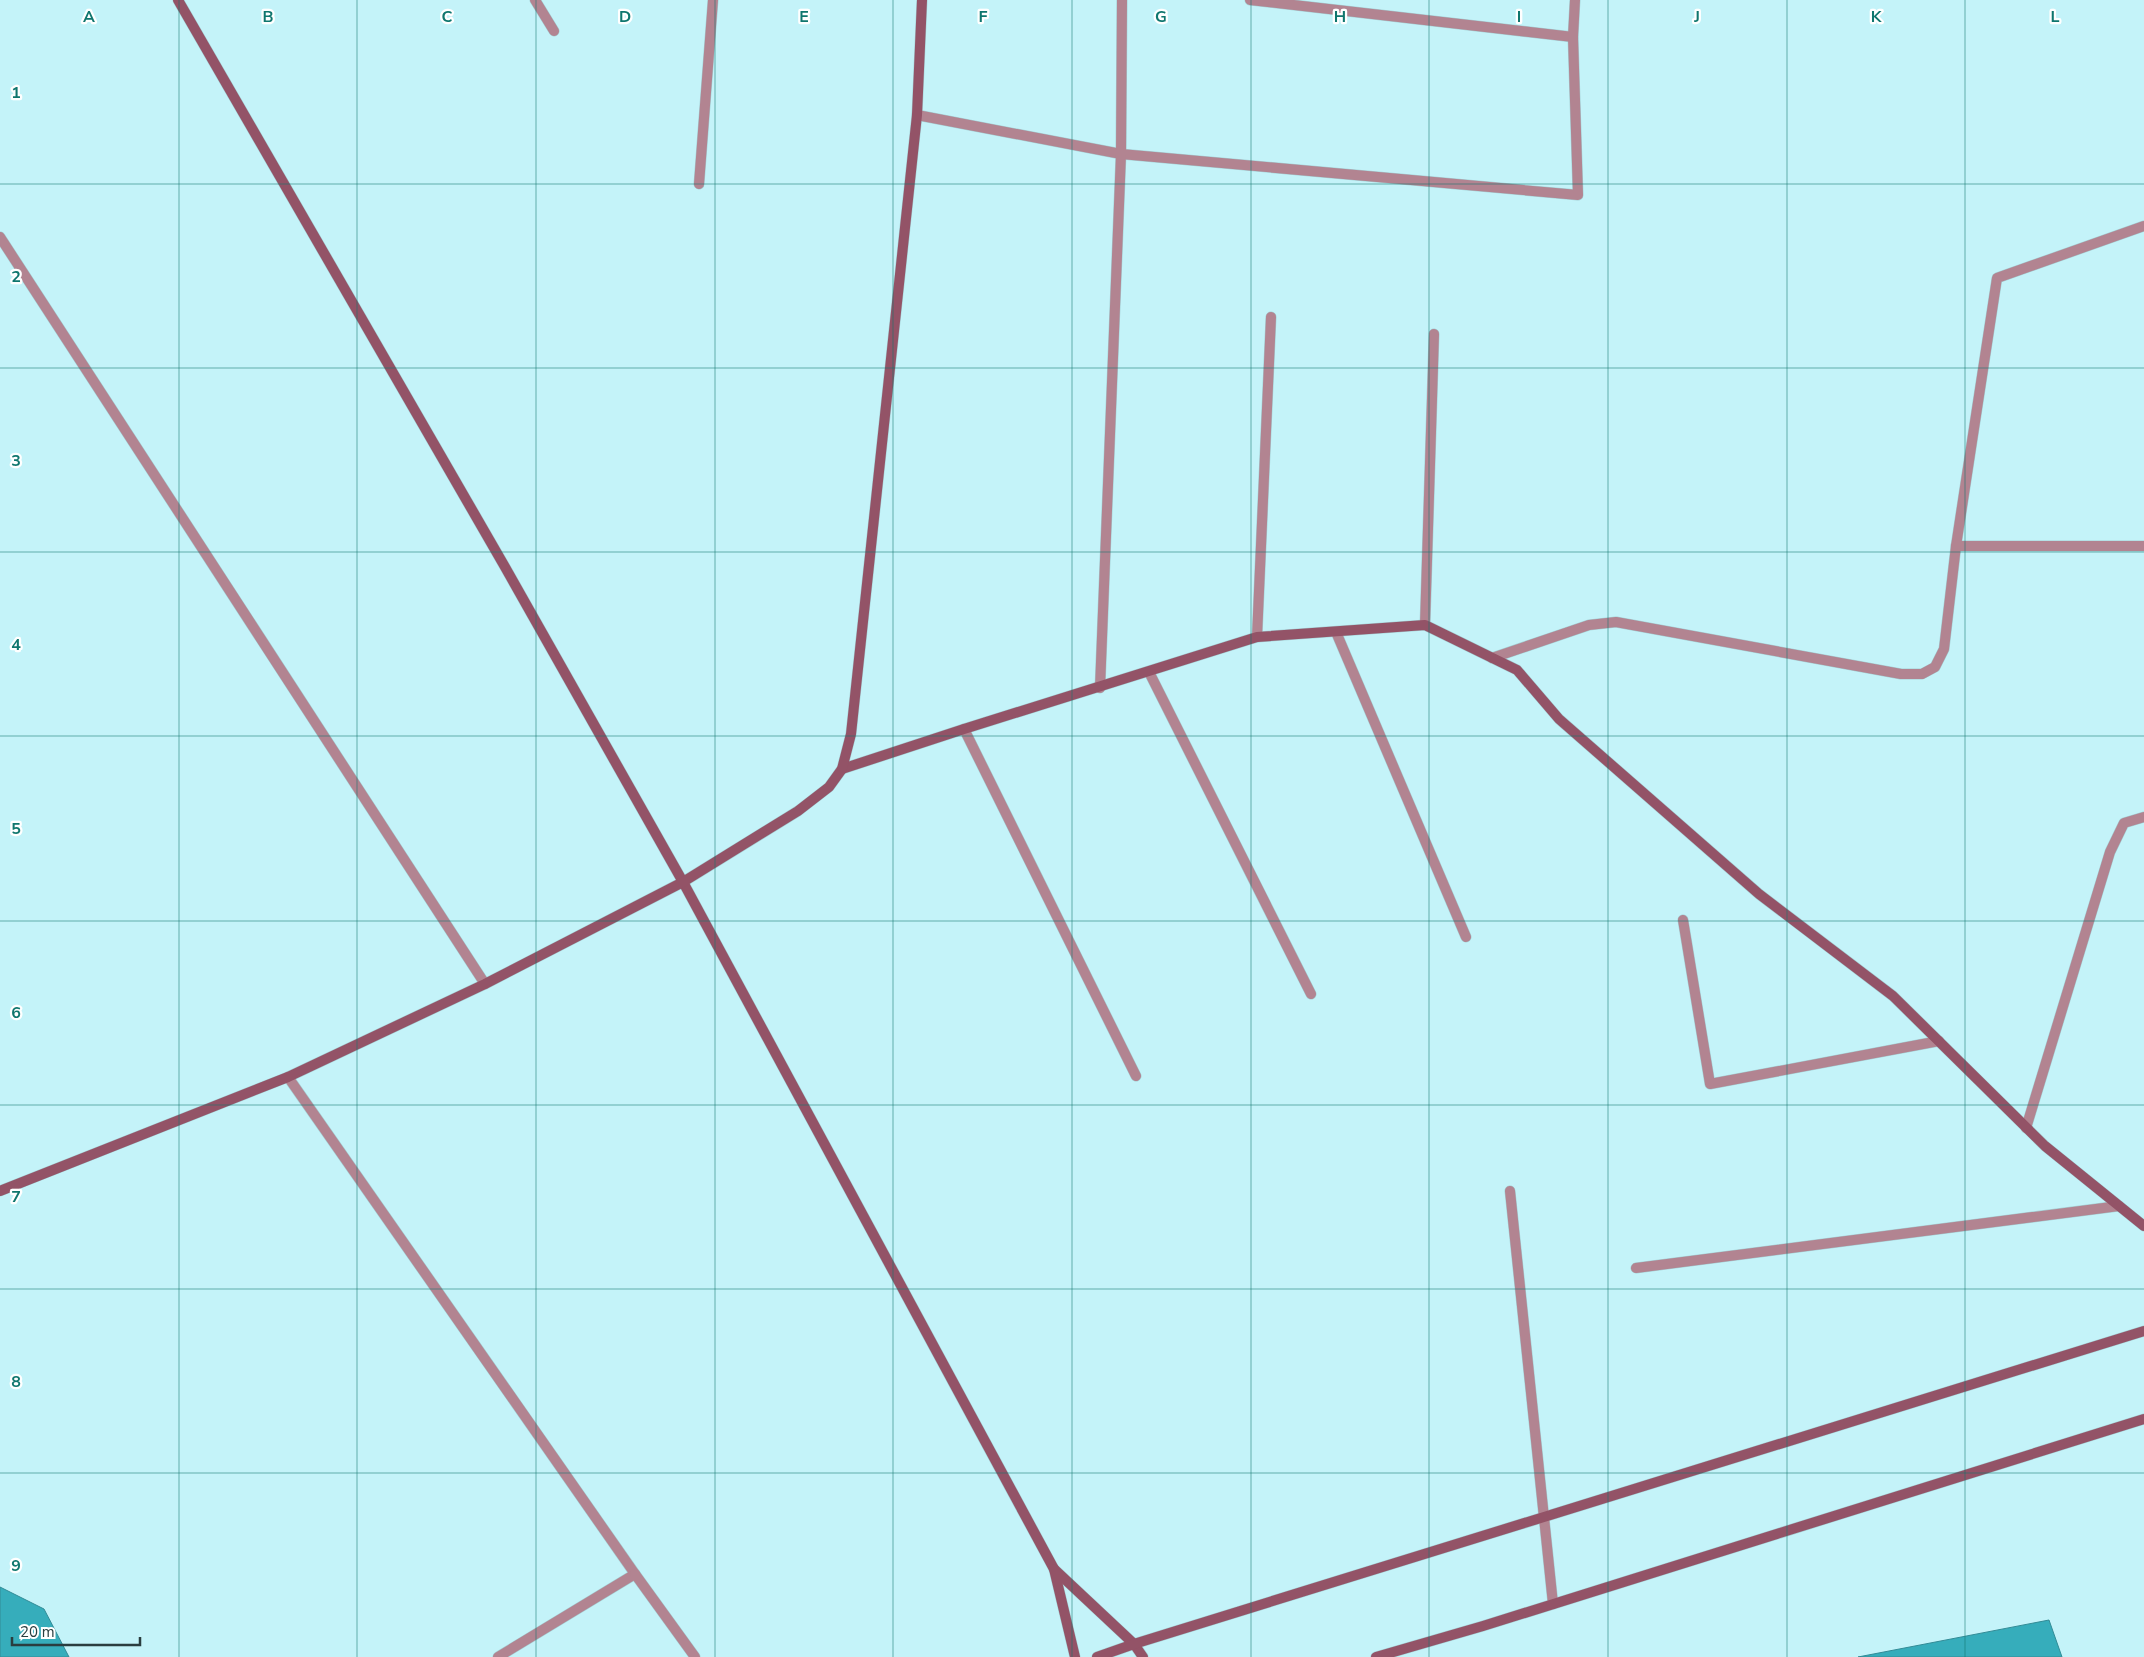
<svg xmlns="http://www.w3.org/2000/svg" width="2144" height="1657" viewBox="0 0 2144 1657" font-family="'Nunito Sans',sans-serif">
	<rect width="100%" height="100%" fill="#c4f3f9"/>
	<g fill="#36adbb" stroke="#328b96">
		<path d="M0,1587L44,1609L69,1657H0Z"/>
		<path d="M2049,1620L2062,1657H1858Z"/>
	</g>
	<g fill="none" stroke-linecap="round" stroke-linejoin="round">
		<g stroke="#a5cfd4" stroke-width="11">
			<g id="street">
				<path d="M535,0L554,31"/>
				<path d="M1250,0L1573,37"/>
				<path d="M917,115L1121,154L1578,195L1573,37L1575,0"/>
				<path d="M699,184L713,0"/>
				<path d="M0,237L485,984"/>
				<path d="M1956,546H2144"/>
				<path d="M1425,625L1434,334"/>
				<path d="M1336,632L1466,937"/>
				<path d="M1257,637L1271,317"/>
				<path d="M1492,658L1589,625L1616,622L1901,674H1922L1935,667L1944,649L1956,546L1997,278L2144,226"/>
				<path d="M1149,672L1311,994"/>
				<path d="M1100,688L1121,154L1122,0"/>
				<path d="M964,729L1136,1076"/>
				<path d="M1683,920L1710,1084L1939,1041"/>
				<path d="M288,1077L635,1574L498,1657"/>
				<path d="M2026,1128L2110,852L2124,823L2144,817"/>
				<path d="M1510,1191L1553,1604"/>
				<path d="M1636,1268L2119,1206"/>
				<path d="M635,1574L695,1657"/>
			</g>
		</g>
		<g stroke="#a5cfd4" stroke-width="11">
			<g id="secondary">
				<path d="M178,0L505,567L683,882L1054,1569L1075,1657"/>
				<path d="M842,769L964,729L1257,637L1425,625L1517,670L1559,719L1759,894L1893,996L2045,1146L2144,1226"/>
				<path d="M0,1191L288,1077L485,984L683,882L798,811L829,787L842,769L851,734L917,115L922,0"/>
				<path d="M1054,1569L1134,1644L1143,1657"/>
				<path d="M1097,1657L1134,1644L2144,1331"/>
				<path d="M1376,1657L1483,1626L2144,1419"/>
			</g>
		</g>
		<use href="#street" stroke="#b28491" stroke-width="10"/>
		<use href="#secondary" stroke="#935367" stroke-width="10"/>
	</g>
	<path fill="none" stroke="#0f766e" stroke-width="1" stroke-opacity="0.55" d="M179,0V1657M357,0V1657M536,0V1657M715,0V1657M893,0V1657M1072,0V1657M1251,0V1657M1429,0V1657M1608,0V1657M1787,0V1657M1965,0V1657M0,184H2144M0,368H2144M0,552H2144M0,736H2144M0,921H2144M0,1105H2144M0,1289H2144M0,1473H2144"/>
	<g font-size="16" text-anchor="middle" font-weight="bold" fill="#0f766e" stroke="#fff" stroke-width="4.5" stroke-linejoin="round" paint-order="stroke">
		<text x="89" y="22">A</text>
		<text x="268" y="22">B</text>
		<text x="447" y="22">C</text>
		<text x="625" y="22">D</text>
		<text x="804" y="22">E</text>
		<text x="983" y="22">F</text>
		<text x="1161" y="22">G</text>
		<text x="1340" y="22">H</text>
		<text x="1519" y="22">I</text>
		<text x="1697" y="22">J</text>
		<text x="1876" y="22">K</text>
		<text x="2055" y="22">L</text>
		<text x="16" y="98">1</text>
		<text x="16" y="282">2</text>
		<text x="16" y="466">3</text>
		<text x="16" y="650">4</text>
		<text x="16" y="834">5</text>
		<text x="16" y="1018">6</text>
		<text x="16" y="1202">7</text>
		<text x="16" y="1387">8</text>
		<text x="16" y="1571">9</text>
	</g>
	<path d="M12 1637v8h128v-8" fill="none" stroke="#2a3d3f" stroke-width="2.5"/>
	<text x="20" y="1637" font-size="15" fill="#2a3d3f" stroke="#ffffff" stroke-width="4" paint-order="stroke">20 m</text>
</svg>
